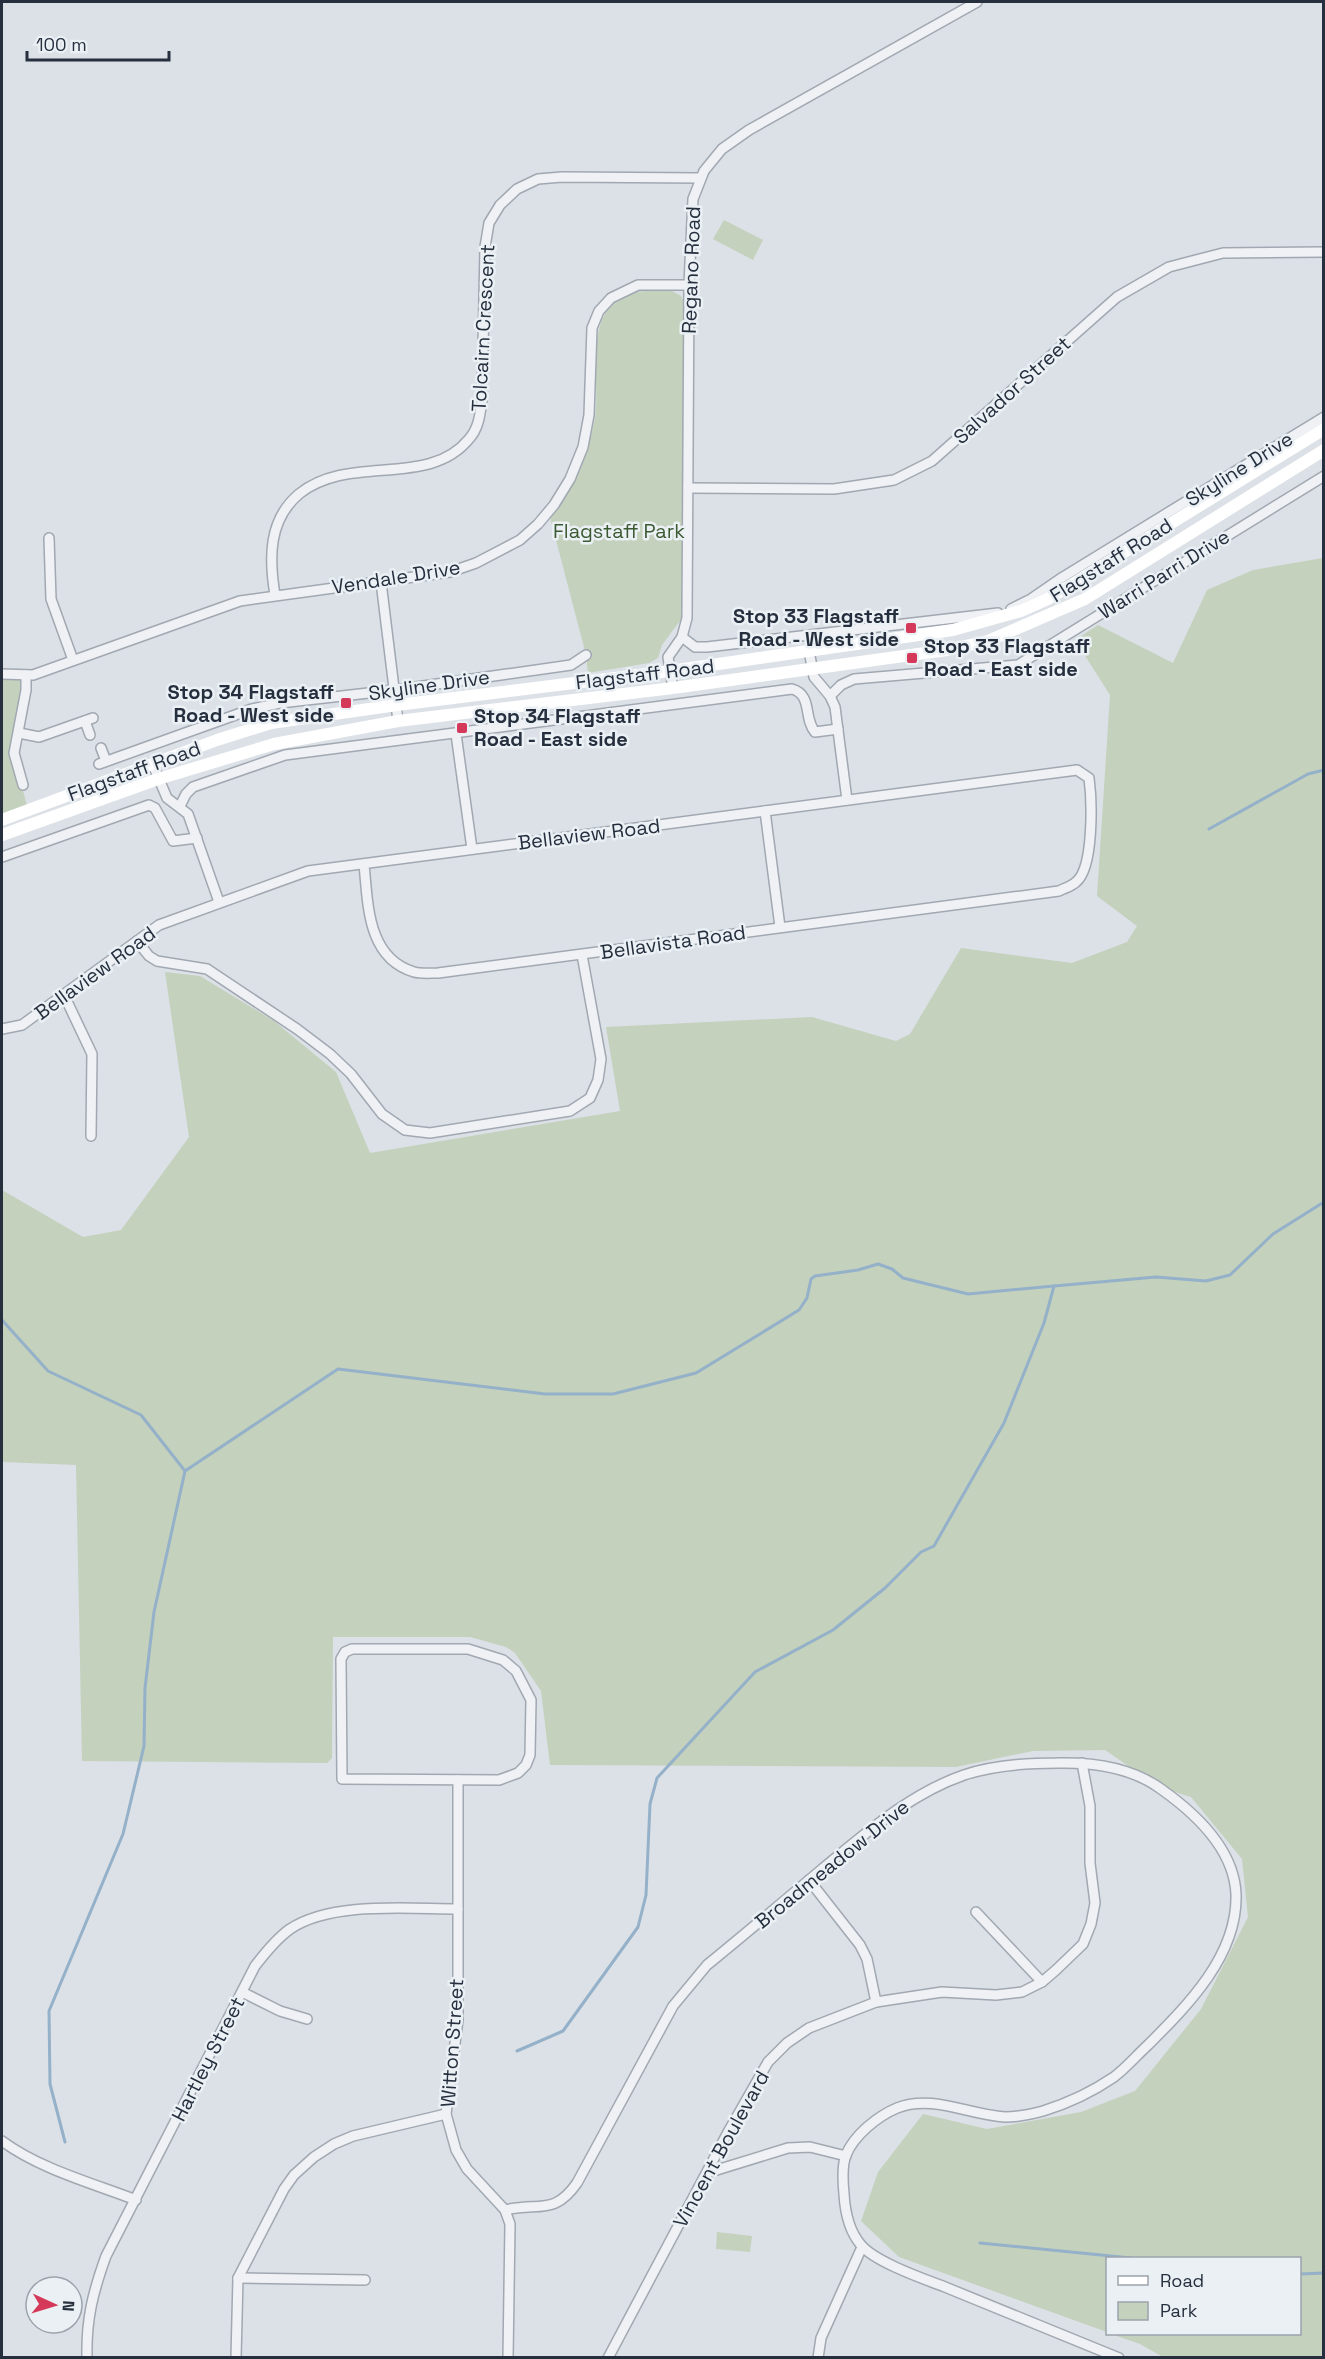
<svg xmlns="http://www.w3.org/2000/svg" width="1325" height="2359" viewBox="0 0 1325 2359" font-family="'Space Grotesk',sans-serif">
	<rect width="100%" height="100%" fill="#dce1e7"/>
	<g fill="#c3d1bd">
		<path d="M724,220L763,240L753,260L713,239Z"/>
		<path d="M672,291L681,296L685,304L682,618L662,645L658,658L649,663L588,673L586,655L550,517C573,487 589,455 595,417C601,376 580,306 635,292C647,290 660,291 672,291Z"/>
		<path d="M1323,558V2357H1163L1140,2344L1111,2334H1300V2258H1108L1107,2332L899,2257L861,2221L878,2172L923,2114L987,2129L1081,2112L1135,2091L1201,2009L1248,1917L1242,1859L1191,1797L1159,1787L1105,1750L1033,1751L956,1767L550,1765L541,1691L515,1653L506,1647L470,1637H333L332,1758L327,1763L82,1761L76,1465L2,1462V1190L83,1237L121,1230L189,1137L165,972L200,976L274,1021L336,1072L370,1153L620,1111L606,1027L812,1017L896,1041L910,1034L961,948L1072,963L1127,942L1137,926L1097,896L1110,695L1075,640L1098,625L1173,663L1207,590L1253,570Z"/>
		<path d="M2,674L26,675L14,753L28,811L2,820Z"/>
		<path d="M717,2232L752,2236L750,2252L716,2249Z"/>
	</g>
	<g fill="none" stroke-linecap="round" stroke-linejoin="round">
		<g stroke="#94b1c9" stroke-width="3">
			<path d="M1209,829L1308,774L1324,770"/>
			<path d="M2,1320L48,1371L141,1415L185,1471"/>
			<path d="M517,2051L563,2031L638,1927L646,1895L650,1804L657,1778L755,1672L833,1630L885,1588L921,1552L934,1546L1004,1423L1044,1323L1054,1286L1156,1277L1206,1281L1230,1275L1273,1234L1324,1202"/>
			<path d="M65,2142L50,2084L49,2011L123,1834L144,1746L145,1688L154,1612L185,1471L338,1369L545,1394H613L696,1373L799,1310L807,1298L811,1279L815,1276L858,1270L878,1264L892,1269L903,1278L968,1294L1054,1286"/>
			<path d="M980,2243L1131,2258"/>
			<path d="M1300,2274L1324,2273"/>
		</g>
		<g stroke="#a1a8b1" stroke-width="12">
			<g id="minor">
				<path d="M688,488L834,489L894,480L932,461L1117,297L1169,267L1223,253L1324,252"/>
				<path d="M49,538L51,599L73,660"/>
				<path d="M381,582L398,721"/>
				<path d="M275,595C269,559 268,520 299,494C350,453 428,489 469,439C479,428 480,414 482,400L485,247L489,223L500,205L517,189L538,179L562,177L700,178"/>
				<path d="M1011,609L1031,599L1063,577L1324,417"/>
				<path d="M682,637L695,647H707L998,613"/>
				<path d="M809,651L814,677L830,696L835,707L847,800"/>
				<path d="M2,674L33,675L240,601L450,572L476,563L520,540L538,524L554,505L570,479L583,447L589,415L592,328L599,311L611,298L638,285H689"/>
				<path d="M673,688L668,657L682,637L687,618L689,285L693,199L704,171L722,149L749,130L977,2"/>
				<path d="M830,696L841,685L854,679L1018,665L1324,476"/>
				<path d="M85,721L90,735"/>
				<path d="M19,733L39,737L93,718"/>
				<path d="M456,734L472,849"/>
				<path d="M101,748L106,761"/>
				<path d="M99,764L252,709L280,703L395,690L571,665L586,655"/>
				<path d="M153,765L167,798L188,814L219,902"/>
				<path d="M23,785L14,753L26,690V675"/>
				<path d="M180,806L186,794L193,787L285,755L792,689C813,695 803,718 815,732L838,729"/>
				<path d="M765,811L780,927"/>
				<path d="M2,857L149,805L155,808L173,841L197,838"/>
				<path d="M137,941L149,956L157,961L207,969L297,1029L330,1054L351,1074L382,1114L405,1130L430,1133L570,1111L590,1098L598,1080L601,1059L582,955"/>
				<path d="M64,995L92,1054L91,1136"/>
				<path d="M2,1029L22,1025L159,925L308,871L1077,770L1089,778C1092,800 1094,868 1076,882C1072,886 1065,888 1059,891L438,973C430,973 421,974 414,972C367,958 368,904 364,864"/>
				<path d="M352,1649H468L503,1660L516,1671L531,1700L530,1755L526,1765L518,1773L499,1780L342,1779L341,1659L345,1652Z"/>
				<path d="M458,1780V2020L446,2114L456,2150L467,2169L505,2210L510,2224L508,2358"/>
				<path d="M809,1880L860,1945L867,1959L876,2002"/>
				<path d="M976,1912L1042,1982"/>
				<path d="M242,1992L280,2011L307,2019"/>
				<path d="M2,2141C40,2169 92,2183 136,2200"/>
				<path d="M707,2173L788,2148L810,2147L846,2156"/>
				<path d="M505,2210C539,2202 554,2216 577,2183L673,2006L707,1965C745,1934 783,1902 821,1870C865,1834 909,1794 964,1775C994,1765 1026,1763 1057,1763C1093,1762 1131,1767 1161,1789C1195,1813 1234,1849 1236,1894C1238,1955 1188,2005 1148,2045C1137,2055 1126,2068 1114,2077C1092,2092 1069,2103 1043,2111C1032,2114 1017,2117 1005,2117C969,2115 932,2094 897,2108C878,2116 854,2135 846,2155C842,2165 843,2184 844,2194C845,2212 849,2231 861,2245C875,2262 924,2279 945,2287C1003,2311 1061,2334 1119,2358"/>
				<path d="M238,2278L365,2280"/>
				<path d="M87,2358C86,2319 93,2292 106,2256L255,1966C265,1953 276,1939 290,1929C332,1901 408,1909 458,1909"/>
				<path d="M236,2358L238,2278L284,2189L294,2175L314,2157L334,2144L353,2136L446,2114"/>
				<path d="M608,2358L727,2134L768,2062L787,2043L809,2028L876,2002L942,1992L996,1995L1022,1992L1042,1982L1056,1970L1083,1944L1091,1924L1095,1903L1090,1863V1806L1082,1763"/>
				<path d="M818,2358L821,2338L862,2247"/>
			</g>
		</g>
		<use href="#minor" stroke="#eff1f5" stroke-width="9"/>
		<g stroke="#fff" stroke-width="12">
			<path d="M2,820L217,740L271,723L397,705L670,671L953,630L1021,611L1048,599L1324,429"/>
			<path d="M2,835L158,779L274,744L398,721L673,688L947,650L988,641L1085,599L1324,450"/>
		</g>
	</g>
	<g fill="#d43959" stroke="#ebf0f5" stroke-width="2">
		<rect x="905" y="622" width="12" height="12" rx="3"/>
		<rect x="906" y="652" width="12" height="12" rx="3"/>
		<rect x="340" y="697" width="12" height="12" rx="3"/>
		<rect x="456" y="722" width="12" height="12" rx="3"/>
	</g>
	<g text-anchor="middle" stroke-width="5" stroke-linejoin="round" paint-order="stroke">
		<g font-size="20" fill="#252f3e" stroke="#ebf0f5">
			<text transform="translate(691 270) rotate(-88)" y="7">Regano Road</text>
			<text transform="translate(483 328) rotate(-87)" y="7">Tolcairn Crescent</text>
			<text transform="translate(1012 390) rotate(-42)" y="7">Salvador Street</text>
			<text transform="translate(1239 469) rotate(-32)" y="7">Skyline Drive</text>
			<text transform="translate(1111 560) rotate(-32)" y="7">Flagstaff Road</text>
			<text transform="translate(1164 574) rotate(-32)" y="7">Warri Parri Drive</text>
			<text transform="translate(396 577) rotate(-9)" y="7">Vendale Drive</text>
			<text transform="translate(645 674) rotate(-7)" y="7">Flagstaff Road</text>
			<text transform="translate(429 685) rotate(-8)" y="7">Skyline Drive</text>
			<text transform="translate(134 771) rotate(-20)" y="7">Flagstaff Road</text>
			<text transform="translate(589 834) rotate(-7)" y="7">Bellaview Road</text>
			<text transform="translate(673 942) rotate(-8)" y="7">Bellavista Road</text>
			<text transform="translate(95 973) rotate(-36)" y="7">Bellaview Road</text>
			<text transform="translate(832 1864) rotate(-39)" y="7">Broadmeadow Drive</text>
			<text transform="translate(452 2043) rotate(-86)" y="7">Witton Street</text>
			<text transform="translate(208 2059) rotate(-63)" y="7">Hartley Street</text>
			<text transform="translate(721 2149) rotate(-61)" y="7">Vincent Boulevard</text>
		</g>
		<g font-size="20" fill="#3c5a32" stroke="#ebf0f5">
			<text x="619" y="538">Flagstaff Park</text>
		</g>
		<g font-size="20" font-weight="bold" fill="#252f3e" stroke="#ebf0f5" text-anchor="end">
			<text x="899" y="623">Stop 33 Flagstaff<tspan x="899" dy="23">Road - West side</tspan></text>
			<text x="924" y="653" text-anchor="start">Stop 33 Flagstaff<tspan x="924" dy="23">Road - East side</tspan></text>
			<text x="334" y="699">Stop 34 Flagstaff<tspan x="334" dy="23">Road - West side</tspan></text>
			<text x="474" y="723" text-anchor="start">Stop 34 Flagstaff<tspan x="474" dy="23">Road - East side</tspan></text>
		</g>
	</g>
	<rect width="1325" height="2359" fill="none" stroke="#252f3e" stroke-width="6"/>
	<rect x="1106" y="2257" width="195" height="78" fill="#ebf0f5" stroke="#9ca3ac" stroke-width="1.5"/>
	<rect x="1118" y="2276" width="30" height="9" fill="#ffffff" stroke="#9ca3ac" stroke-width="1.5"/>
	<text x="1160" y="2287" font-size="18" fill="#252f3e">Road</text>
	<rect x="1118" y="2302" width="30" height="18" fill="#c3d1bd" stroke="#9ca3ac" stroke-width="1.5"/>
	<text x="1160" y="2317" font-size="18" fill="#252f3e">Park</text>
	<g transform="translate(54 2305) rotate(94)"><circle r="28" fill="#ebf0f5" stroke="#9ca3ac" stroke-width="1.5"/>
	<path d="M0-4.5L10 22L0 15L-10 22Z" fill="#d43959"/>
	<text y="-9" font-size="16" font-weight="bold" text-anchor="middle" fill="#252f3e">N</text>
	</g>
	<path d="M27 51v9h142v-9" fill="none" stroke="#252f3e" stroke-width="3"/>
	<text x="36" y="51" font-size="18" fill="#252f3e" stroke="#ebf0f5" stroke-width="4.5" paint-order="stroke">100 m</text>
</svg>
